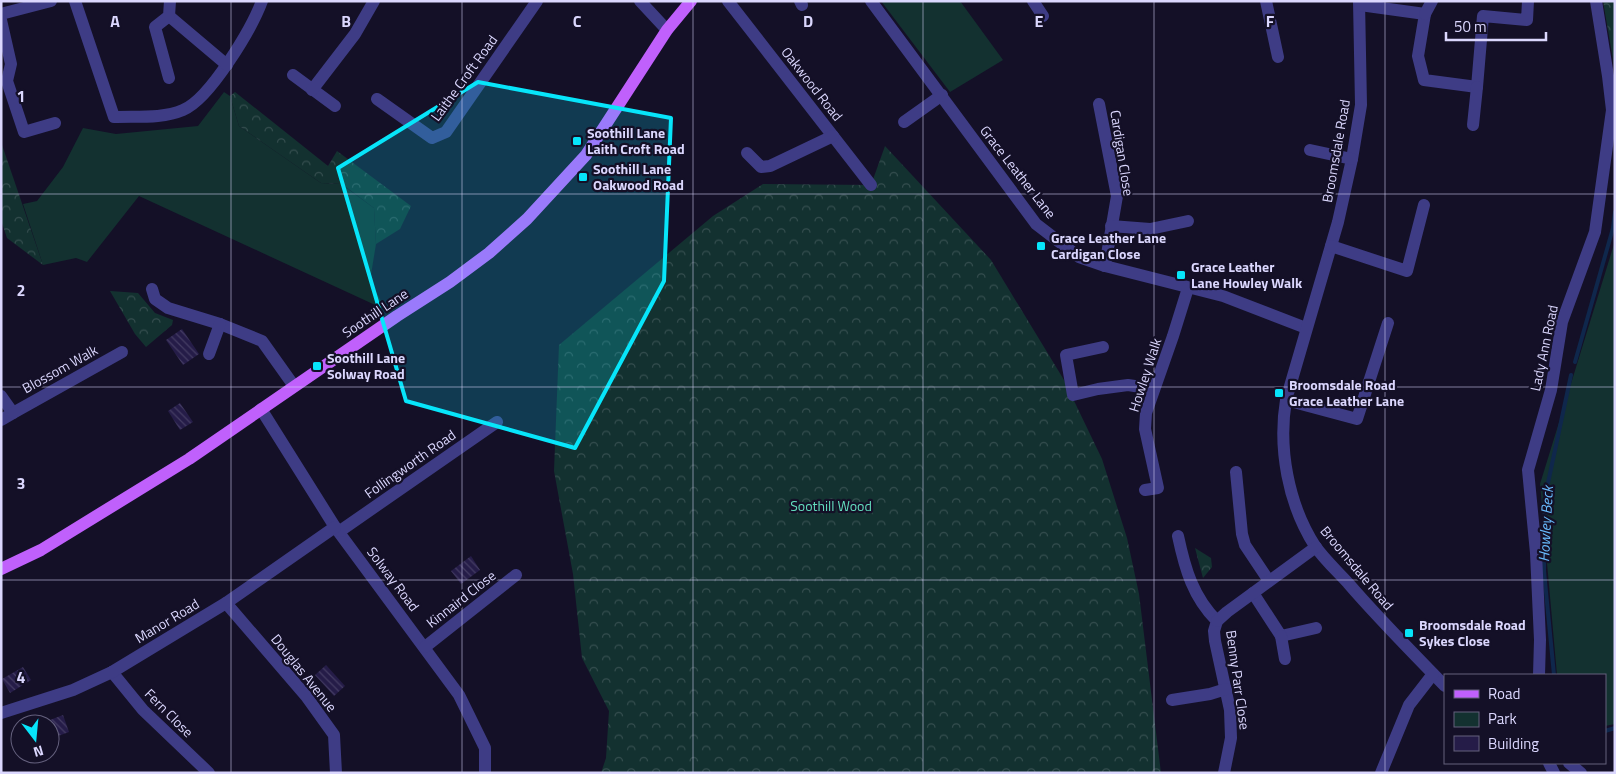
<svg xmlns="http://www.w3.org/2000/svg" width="1616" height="774" viewBox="0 0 1616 774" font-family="'Titillium Web',sans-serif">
	<defs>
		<pattern id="forest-crowns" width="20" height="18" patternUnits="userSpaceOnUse" patternTransform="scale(1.25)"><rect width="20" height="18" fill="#133130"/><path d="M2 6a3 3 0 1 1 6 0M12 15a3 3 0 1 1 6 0" fill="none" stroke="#354e4f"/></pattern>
		<pattern id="building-back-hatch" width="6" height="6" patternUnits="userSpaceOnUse" patternTransform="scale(1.25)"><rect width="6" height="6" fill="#251c48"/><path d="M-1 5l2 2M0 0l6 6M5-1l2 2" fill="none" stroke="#443c63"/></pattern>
	</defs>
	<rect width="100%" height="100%" fill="#141027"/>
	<g fill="#133130">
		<path d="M881,1H960L1003,60L950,92Z"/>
		<path d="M224,92L230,96L239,126L321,183L341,184L374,208L376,244L370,281L386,310L139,196L87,262L76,258L43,265L23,204L37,201L63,167L83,128L116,134L198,126Z"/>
		<path d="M1615,241V724L1605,726V675H1557L1540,484Z"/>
	</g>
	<g fill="url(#forest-crowns)">
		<path d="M1603,1H1615V71Z"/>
		<path d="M235,92L328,166L337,151L411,206L400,229L376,244L374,208L342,184L321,183L239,126L230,96Z"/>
		<path d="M1,142L43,265L7,238L1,220Z"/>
		<path d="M885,146L991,260L1064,380L1102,459L1127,538L1139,594L1161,773H601L606,758L609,711L582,658L573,574L554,471L559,345L713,216L763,184L871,185Z"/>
		<path d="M110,291L138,293L155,313L173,320L172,325L146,347L135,334Z"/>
		<path d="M1195,548L1211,558L1212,567L1203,578Z"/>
	</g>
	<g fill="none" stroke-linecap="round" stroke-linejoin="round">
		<g stroke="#0f274c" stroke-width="4">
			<path d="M1575,362L1613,228L1615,212"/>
			<path d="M1554,675L1544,571L1545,497L1571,375"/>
			<path d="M1605,731L1615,728"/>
		</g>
	</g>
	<g fill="url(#building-back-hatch)">
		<path d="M182,329L199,354L183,365L166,340Z"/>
		<path d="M180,403L193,422L180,430L168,411Z"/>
		<path d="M471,556L480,570L461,584L451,571Z"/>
		<path d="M326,665L345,686L334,696L315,675Z"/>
		<path d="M23,667L31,680L10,693L2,679Z"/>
		<path d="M63,715L69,732L50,739V720Z"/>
	</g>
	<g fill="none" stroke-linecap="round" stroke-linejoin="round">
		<g stroke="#3e3c85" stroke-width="12">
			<path d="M75,1L114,117C136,116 162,119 183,110C210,99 252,28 262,1"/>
			<path d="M640,1L667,30"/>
			<path d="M728,1L871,185"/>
			<path d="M800,1L802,5"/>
			<path d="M871,1L1036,224L1079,257L1105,266L1223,296L1306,328"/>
			<path d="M1033,1L1043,16"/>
			<path d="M1266,1L1278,57"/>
			<path d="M1359,1L1361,105L1352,159L1338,222L1286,400C1278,448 1288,504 1315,546C1324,559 1337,571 1348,583C1379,619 1412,652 1445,686"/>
			<path d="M1360,5L1425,14L1418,56L1424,80L1477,87L1483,16L1527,20L1528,1"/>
			<path d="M1,14L51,1"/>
			<path d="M1425,14L1432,1"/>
			<path d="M169,16L227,65"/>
			<path d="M1,20L11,64L7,81L24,132L55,123"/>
			<path d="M293,75L335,106"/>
			<path d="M169,78L155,27L169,16L170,1"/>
			<path d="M312,90L355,34L374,1"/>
			<path d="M377,99L432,138L446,132L537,1"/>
			<path d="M1099,104L1117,196L1105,266"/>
			<path d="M904,122L942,95"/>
			<path d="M1473,125L1477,87"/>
			<path d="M1310,150L1352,159"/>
			<path d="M747,153L761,167L770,166L833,136"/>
			<path d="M1111,226L1150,229L1188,221"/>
			<path d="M1331,246L1407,271L1424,205"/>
			<path d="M152,289L155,299L168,308L220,324L262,341L294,386"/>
			<path d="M1103,347L1066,355L1073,395L1098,389L1128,385L1154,389"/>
			<path d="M209,354L220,324"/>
			<path d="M1,396L13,413L1,420"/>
			<path d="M1286,400L1357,419L1388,323"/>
			<path d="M261,409L335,527L459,695L485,748V773"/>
			<path d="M13,413L122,352"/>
			<path d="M1236,472L1242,534L1245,545L1269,581"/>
			<path d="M1145,490L1158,488L1145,429L1146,413L1173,336L1188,288"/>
			<path d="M340,531L497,422"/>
			<path d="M1178,536C1185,569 1193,597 1217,621L1214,631L1215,641L1230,710L1231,738L1224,773"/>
			<path d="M1253,593L1281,636L1316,628"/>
			<path d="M226,603L306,696L334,735L336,773"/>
			<path d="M1217,621L1227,612L1316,547"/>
			<path d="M1281,636L1285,659"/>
			<path d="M425,647L516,575"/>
			<path d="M112,672L143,710L209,773"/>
			<path d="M1539,675L1540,640L1536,553L1528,470L1551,390L1562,322L1595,232L1612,110L1608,76L1596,1"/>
			<path d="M1172,700L1210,694L1226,689"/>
			<path d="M1,713L73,690L112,672L226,603L335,527"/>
			<path d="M1549,763L1554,773"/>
			<path d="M1569,763L1581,773"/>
			<path d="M1381,773L1409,705L1433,674"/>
		</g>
		<path stroke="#c060fc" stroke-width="12" d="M1,569L41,550L189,459L397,316L450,282L489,253L527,219L586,155L667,30L691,1"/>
	</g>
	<path fill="#07e5fa" fill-opacity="0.2" stroke="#07e5fa" stroke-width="4" stroke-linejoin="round" d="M478,82L671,118L664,281L575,448L406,401L338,168Z"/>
	<path fill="none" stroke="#dbd7fe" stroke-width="1" stroke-opacity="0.55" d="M231,1V773M462,1V773M693,1V773M923,1V773M1154,1V773M1385,1V773M1,194H1615M1,387H1615M1,580H1615"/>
	<g fill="#07e5fa" stroke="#141027" stroke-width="2">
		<rect x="572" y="136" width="10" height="10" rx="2.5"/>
		<rect x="578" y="172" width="10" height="10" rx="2.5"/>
		<rect x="1036" y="241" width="10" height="10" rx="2.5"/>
		<rect x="1176" y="270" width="10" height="10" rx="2.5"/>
		<rect x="312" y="361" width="10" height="10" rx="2.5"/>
		<rect x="1274" y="388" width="10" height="10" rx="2.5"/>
		<rect x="1404" y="628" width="10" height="10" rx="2.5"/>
	</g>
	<g text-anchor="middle" stroke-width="4.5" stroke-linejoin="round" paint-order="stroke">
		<g font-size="14" fill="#dbd7fe" stroke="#141027">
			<text transform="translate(464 78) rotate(-54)" y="5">Laithe Croft Road</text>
			<text transform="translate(812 84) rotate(52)" y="5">Oakwood Road</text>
			<text transform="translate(1336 151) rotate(-80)" y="5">Broomsdale Road</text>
			<text transform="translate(1122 153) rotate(81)" y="5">Cardigan Close</text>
			<text transform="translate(1018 172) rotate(52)" y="5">Grace Leather Lane</text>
			<text transform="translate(375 313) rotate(-34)" y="5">Soothill Lane</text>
			<text transform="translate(1544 348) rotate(-78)" y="5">Lady Ann Road</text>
			<text transform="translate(60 369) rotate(-29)" y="5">Blossom Walk</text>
			<text transform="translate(1145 375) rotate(-72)" y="5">Howley Walk</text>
			<text transform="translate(410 464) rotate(-35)" y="5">Follingworth Road</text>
			<text transform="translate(1357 568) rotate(50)" y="5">Broomsdale Road</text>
			<text transform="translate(393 579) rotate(53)" y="5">Solway Road</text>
			<text transform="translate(461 599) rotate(-38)" y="5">Kinnaird Close</text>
			<text transform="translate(167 621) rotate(-31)" y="5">Manor Road</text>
			<text transform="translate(304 673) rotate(51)" y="5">Douglas Avenue</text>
			<text transform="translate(1238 680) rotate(82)" y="5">Benny Parr Close</text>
			<text transform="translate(169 713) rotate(45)" y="5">Fern Close</text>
		</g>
		<g font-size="14" font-weight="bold" fill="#dbd7fe" stroke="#141027" text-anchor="start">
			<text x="587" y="138">Soothill Lane<tspan x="587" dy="16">Laith Croft Road</tspan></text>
			<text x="593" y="174">Soothill Lane<tspan x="593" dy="16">Oakwood Road</tspan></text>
			<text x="1051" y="243">Grace Leather Lane<tspan x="1051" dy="16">Cardigan Close</tspan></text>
			<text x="1191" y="272">Grace Leather<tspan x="1191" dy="16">Lane Howley Walk</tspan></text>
			<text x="327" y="363">Soothill Lane<tspan x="327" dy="16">Solway Road</tspan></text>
			<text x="1289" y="390">Broomsdale Road<tspan x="1289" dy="16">Grace Leather Lane</tspan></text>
			<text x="1419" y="630">Broomsdale Road<tspan x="1419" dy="16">Sykes Close</tspan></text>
		</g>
		<g font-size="14" fill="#63debe" stroke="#141027">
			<text x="831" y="511">Soothill Wood</text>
		</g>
		<g font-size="15" font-style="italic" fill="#67b9fc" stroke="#141027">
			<text transform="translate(1546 524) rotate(-87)" y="5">Howley Beck</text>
		</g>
	</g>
	<g font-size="16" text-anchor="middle" font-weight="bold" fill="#dbd7fe" stroke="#141027" stroke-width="4.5" stroke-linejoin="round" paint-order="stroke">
		<text x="115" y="27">A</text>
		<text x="346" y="27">B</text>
		<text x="577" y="27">C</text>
		<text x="808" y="27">D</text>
		<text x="1039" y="27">E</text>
		<text x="1270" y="27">F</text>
		<text x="21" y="102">1</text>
		<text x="21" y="296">2</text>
		<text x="21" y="489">3</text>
		<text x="21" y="683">4</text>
	</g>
	<rect width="1616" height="774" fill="none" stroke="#dbd7fe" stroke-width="5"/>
	<rect x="1444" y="674" width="162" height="90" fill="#141027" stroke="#64607d"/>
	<rect x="1454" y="690" width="25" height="8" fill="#c060fc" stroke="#64607d"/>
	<text x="1488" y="699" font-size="15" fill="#dbd7fe">Road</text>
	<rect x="1454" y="712" width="25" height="15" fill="#133130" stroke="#64607d"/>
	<text x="1488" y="724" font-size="15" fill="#dbd7fe">Park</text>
	<rect x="1454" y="736" width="25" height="15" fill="#251c48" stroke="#64607d"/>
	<text x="1488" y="749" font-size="15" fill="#dbd7fe">Building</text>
	<g transform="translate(35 739) rotate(164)"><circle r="24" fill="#141027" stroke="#64607d"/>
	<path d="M0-4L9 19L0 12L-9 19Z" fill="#07e5fa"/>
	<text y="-8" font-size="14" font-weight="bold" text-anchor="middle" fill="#dbd7fe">N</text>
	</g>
	<path d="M1446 32v8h100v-8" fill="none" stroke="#dbd7fe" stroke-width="2.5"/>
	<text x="1454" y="32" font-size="15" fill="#dbd7fe" stroke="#141027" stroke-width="4" paint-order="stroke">50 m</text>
</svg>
